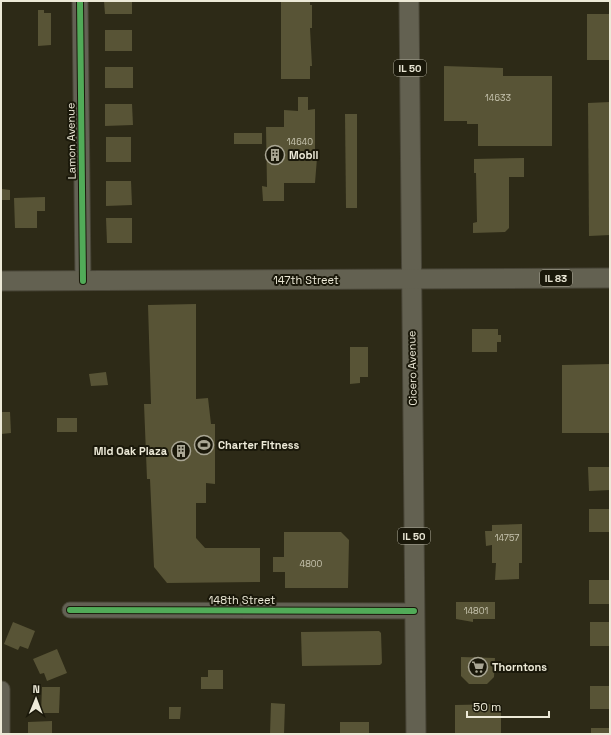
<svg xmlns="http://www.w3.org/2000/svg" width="611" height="735" viewBox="0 0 611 735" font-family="'Space Grotesk',sans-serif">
	<rect width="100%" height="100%" fill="#2d2a17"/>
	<g fill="#585436">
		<path d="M104,1H132V14H105Z"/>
		<path d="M281,1H310V5H312V28H310L312,66H310V79H281Z"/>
		<path d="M38,10H44V13H51V45L38,46Z"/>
		<rect x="587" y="14" width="23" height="46"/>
		<rect x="105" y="30" width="27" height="21"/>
		<path d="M444,66L503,68V76H552V146H478V124H467V121H444Z"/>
		<rect x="105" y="67" width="28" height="21"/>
		<path d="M298,97H308V110L315,109V157L317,158L315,183H284V201H263L262,186L267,187L266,127H284V110L298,111Z"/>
		<path d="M610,102V235L589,236L588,103Z"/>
		<path d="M105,104H132L133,125L105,126Z"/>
		<path d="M345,114H357V208H346Z"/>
		<rect x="234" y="133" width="28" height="11"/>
		<rect x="106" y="137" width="25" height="25"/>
		<path d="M524,158V177H509V228L505,232L473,233V223L477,222L476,173H474V159Z"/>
		<path d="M106,181H131L132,205L106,206Z"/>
		<path d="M2,189L10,190V200H1Z"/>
		<path d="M45,197V211H37V228H15L14,198Z"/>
		<path d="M106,218H132V243H107Z"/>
		<path d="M196,304V399L208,398L211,424H215V484L206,483V503H196V538L205,548H260V582L167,583L154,567L150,479H147L144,404H151L148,305Z"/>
		<path d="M472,329H498V335H501V342H497V352H472Z"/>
		<path d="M350,347H368V377H360V383L350,384Z"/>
		<path d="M610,364V433H562V365Z"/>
		<path d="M106,372L108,385L91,386L89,374Z"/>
		<path d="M1,412H10L11,433L1,434Z"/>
		<rect x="57" y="418" width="20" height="14"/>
		<path d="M588,467H610V490L589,491Z"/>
		<rect x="589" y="509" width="21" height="23"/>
		<path d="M522,524V563H519V579L495,580L496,563H492V545L486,546L485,531H492V525Z"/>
		<path d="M284,532H341L349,540L348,588H285V572H273V557H284Z"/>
		<rect x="589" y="580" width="21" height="24"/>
		<path d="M456,602H495V619H473V622L456,619Z"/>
		<path d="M13,622L35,631L28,649L20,646L18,650L4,644Z"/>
		<rect x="590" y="622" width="20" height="24"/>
		<path d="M379,631L381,633L382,663L380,665L302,666L301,632Z"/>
		<path d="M57,649L67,673L47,681L44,673L40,674L33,659Z"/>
		<path d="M461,657L495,658L494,677L487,684H469L461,676Z"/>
		<path d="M208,670H223V689H201V677H208Z"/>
		<rect x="590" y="686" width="20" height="23"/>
		<path d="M42,687H60L59,713H41Z"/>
		<path d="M271,703L285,704L284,734H270Z"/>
		<path d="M501,704V734H455V705Z"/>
		<path d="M169,707H181L180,719H169Z"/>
		<path d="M52,721V734L28,733V722Z"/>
		<rect x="340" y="722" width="29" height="12"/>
		<rect x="591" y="728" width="19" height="6"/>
	</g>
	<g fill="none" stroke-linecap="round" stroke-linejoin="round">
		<g stroke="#484537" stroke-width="17">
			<g id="minor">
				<path d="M80,1L83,281"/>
				<path d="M70,610L414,611"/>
				<path d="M2,689V734"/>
			</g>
		</g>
		<g stroke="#484537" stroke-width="21">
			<g id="major">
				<path d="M409,1L416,734"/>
				<path d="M1,281L610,278"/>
			</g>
		</g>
		<use href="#minor" stroke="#636154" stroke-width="15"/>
		<use href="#major" stroke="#636151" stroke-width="19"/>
		<g stroke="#1a180a" stroke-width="8">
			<g id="cycleway">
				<path d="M80,1L83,281"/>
				<path d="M70,610L414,611"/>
			</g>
		</g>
		<use href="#cycleway" stroke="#51ab58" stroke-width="6"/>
	</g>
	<defs>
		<g id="building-ring" transform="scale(1)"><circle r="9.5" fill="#1a180a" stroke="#a9a694" stroke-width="1.5"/><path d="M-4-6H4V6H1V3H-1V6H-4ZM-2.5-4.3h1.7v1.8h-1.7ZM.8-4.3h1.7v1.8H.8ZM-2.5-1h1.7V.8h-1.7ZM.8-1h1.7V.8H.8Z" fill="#a9a694"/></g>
		<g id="stadium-ring" transform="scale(1)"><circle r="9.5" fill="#1a180a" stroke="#a9a694" stroke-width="1.5"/><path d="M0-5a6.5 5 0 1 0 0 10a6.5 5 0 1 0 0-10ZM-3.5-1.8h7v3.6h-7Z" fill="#a9a694"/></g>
		<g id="supermarket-ring" transform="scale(1)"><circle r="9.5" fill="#1a180a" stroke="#a9a694" stroke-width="1.5"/><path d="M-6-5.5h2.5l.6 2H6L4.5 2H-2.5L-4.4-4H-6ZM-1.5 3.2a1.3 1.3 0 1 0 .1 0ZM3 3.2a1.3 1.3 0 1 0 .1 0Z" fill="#a9a694"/></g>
	</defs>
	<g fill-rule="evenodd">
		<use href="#building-ring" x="275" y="155"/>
		<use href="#stadium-ring" x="204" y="445"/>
		<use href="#building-ring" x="181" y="451"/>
		<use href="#supermarket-ring" x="478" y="667"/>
	</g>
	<g text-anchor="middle" stroke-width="4" stroke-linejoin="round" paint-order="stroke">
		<g font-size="9" fill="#c7c4af">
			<text x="498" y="101">14633</text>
			<text x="300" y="145">14640</text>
			<text x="507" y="541">14757</text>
			<text x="311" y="567">4800</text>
			<text x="476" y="614">14801</text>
		</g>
		<g fill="#1a180a" stroke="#adaa9a" stroke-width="1">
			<rect x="394" y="60" width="32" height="16" rx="3"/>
			<rect x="540" y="270" width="32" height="16" rx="3"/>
			<rect x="398" y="528" width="32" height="16" rx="3"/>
		</g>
		<g font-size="10" font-weight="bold" fill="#ece9d7">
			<text x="410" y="72">IL 50</text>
			<text x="556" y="282">IL 83</text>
			<text x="414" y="540">IL 50</text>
		</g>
		<g font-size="11" fill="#ece9d7" stroke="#1a180a">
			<text transform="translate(71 141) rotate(-91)" y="4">Lamon Avenue</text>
			<text x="306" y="284">147th Street</text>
			<text transform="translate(412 368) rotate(-91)" y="4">Cicero Avenue</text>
			<text x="242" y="604">148th Street</text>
		</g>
		<g font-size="11" font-weight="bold" fill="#ece9d7" stroke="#1a180a" text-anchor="start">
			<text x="289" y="159">Mobil</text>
			<text x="218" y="449">Charter Fitness</text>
			<text x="167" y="455" text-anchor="end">Mid Oak Plaza</text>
			<text x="492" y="671">Thorntons</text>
		</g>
	</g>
	<rect width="611" height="735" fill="none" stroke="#ece9d7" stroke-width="4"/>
	<g transform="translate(36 699) rotate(1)" stroke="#1a180a" stroke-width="3" paint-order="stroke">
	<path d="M0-3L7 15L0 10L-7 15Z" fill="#ece9d7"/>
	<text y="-6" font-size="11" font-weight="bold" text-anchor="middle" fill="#ece9d7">N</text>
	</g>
	<path d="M467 711v6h82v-6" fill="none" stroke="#ece9d7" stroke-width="2"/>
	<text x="473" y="711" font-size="12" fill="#ece9d7" stroke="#1a180a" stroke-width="3" paint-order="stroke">50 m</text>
</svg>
